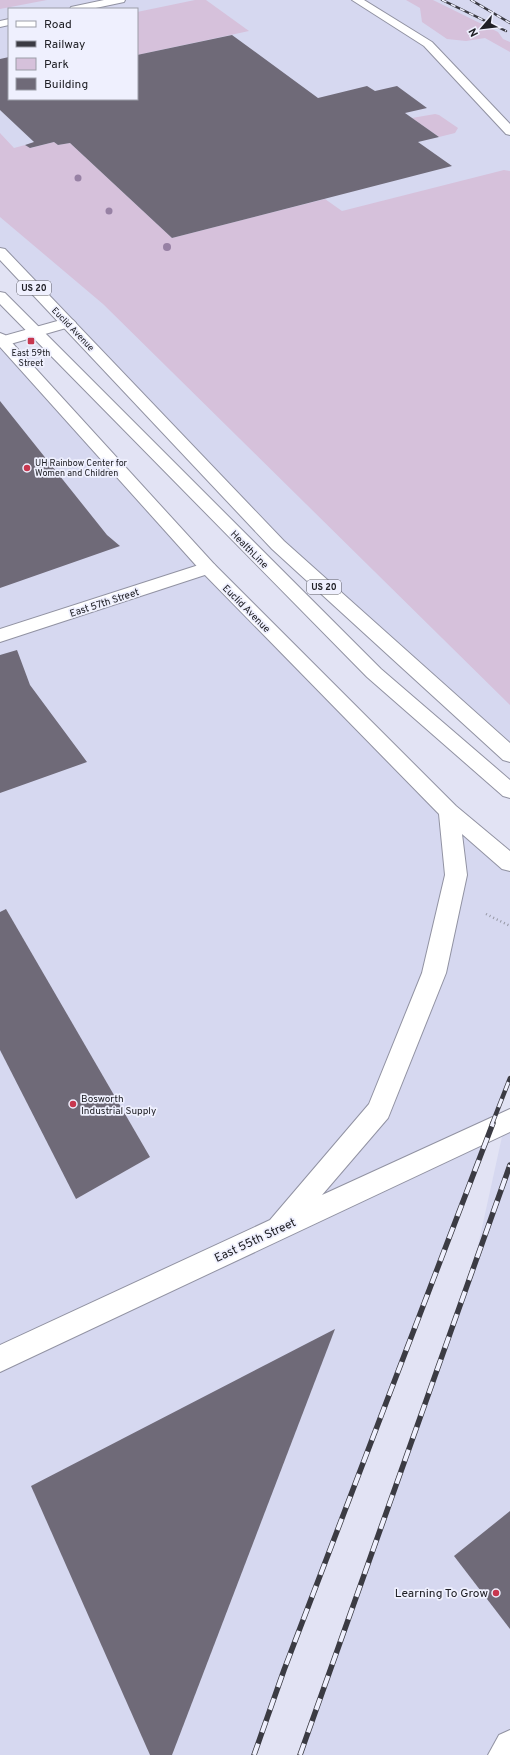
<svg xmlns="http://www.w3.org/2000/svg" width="510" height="1755" viewBox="0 0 510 1755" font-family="Overpass,sans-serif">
	<rect width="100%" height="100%" fill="#e2e3f4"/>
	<g fill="#d6d8f0" fill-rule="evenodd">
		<path d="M0,0H510V755L278,545L0,252ZM9,9H137V99H9Z"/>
		<path d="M0,338L208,568L510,863V1072L429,1292L284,1670L254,1755H0Z"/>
		<path d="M510,1120V1755H300L474,1264L505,1123Z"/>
	</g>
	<g fill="#d6c1db">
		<path d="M0,0H47L0,9Z"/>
		<path d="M195,0H206L249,31L137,55V12Z"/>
		<path d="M406,0H433L498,32L503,39L510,42V52L485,38L466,41L447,39L422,22L420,8Z"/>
		<path d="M435,114L439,115L458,128L455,133L439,137L412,118Z"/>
		<path d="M0,133L14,148L25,145L31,148L54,142L58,145L70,143L172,238L325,199L342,211L504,170L510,171V705L103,304L0,217Z"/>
	</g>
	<g fill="#6f6a78">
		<path d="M232,35L318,98L367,86L375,91L397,86L427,108L405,113L439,137L418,142L452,166L172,238L70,143L58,145L54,142L30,148L25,145L34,142L0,110V59L9,57V99H137V55Z"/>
		<path d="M0,401L107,535L120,546L0,588Z"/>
		<path d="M17,650L30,685L87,762L0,793V655Z"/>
		<path d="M6,909L150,1157L76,1199L0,1050V912Z"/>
		<path d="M335,1329L172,1755H150L31,1486Z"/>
		<path d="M510,1511V1629L454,1556Z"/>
	</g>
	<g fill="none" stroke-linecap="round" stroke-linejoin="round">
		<g stroke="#9192a2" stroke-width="2">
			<g id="lane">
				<path d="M104,0H125L124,2L91,9H70L71,7Z"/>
				<path d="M352,0H364L432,42L510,124V135L506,134L424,46Z"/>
				<path d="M9,19V25L0,27V21Z"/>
				<path d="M0,292L5,293L381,669L510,780V798L503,796L367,677L0,304Z"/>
				<path d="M510,1730V1755H488L499,1735Z"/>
			</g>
		</g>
		<g stroke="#9192a2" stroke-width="2">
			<g id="street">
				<path d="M68,318L73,320L76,323L73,326L0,347V337Z"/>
				<path d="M208,562L214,564L217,568L214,572L0,642V629Z"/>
			</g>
		</g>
		<g stroke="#9192a2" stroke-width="2">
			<g id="primary">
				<path d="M0,248L5,249L284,541L510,743V762L503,760L272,549L0,260Z"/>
				<path d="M0,333L5,335L214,564L456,806L510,851V871L502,869L462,834L467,875L446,973L388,1118L322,1195L510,1109V1132L0,1372V1345L270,1220L369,1104L422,973L445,875L439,814L202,572L0,347Z"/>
			</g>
		</g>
		<path stroke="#9798a5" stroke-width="2.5" stroke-dasharray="1 3" stroke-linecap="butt" d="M486,914L510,926"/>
		<use href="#lane" fill="#fff" fill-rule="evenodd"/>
		<use href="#street" fill="#fff" fill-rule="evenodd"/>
		<use href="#primary" fill="#fff" fill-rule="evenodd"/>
		<g stroke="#3b3b43" stroke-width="2.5">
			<g id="rail-far2">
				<path d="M442,0L506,31"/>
				<path d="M471,0L510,23"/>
			</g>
		</g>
		<g stroke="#3b3b43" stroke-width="4.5">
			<path id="rail-far1" d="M492,1124L510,1078"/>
		</g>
		<g stroke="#3b3b43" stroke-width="5.5">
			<g id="rail">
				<path d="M254,1755L284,1670L493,1123"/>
				<path d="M300,1755L510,1165"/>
			</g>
		</g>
		<use href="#rail-far2" stroke="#eff0fe" stroke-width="1.5" stroke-dasharray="5" stroke-linecap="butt"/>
		<use href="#rail-far1" stroke="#eff0fe" stroke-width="3" stroke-dasharray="9" stroke-linecap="butt"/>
		<use href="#rail" stroke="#eff0fe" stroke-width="4" stroke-dasharray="12" stroke-linecap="butt"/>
	</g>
	<g fill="#9781a4">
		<circle cx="78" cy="178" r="3.5"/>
		<circle cx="109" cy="211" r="3.5"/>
		<circle cx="167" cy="247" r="4"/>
	</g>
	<g fill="#c7374f" stroke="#eff0fe" stroke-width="1.5">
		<rect x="27" y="337" width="8" height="8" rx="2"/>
		<circle cx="27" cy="468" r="4"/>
		<circle cx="73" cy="1104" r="4"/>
		<circle cx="496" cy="1593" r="4"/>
	</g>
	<g text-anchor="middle" stroke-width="3.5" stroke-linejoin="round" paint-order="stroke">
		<g fill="#eff0fe" stroke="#5e5e67" stroke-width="1">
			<rect x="17" y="281" width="34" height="14" rx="3"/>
			<rect x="307" y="580" width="34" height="14" rx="3"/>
		</g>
		<g font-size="9" font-weight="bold" fill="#202026">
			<text x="34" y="291">US 20</text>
			<text x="324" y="590">US 20</text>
		</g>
		<g font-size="9" fill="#202026" stroke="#eff0fe">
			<text transform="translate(73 329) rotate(46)" y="3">Euclid Avenue</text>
		</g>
		<g font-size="9" fill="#202026" stroke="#eff0fe">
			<text x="31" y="356">East 59th<tspan x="31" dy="10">Street</tspan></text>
			<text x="35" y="466" text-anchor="start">UH Rainbow Center for<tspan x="35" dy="10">Women and Children</tspan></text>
		</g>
		<g font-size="10" fill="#202026" stroke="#eff0fe">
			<text transform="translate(250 549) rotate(45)" y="4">HealthLine</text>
			<text transform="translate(104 602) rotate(-18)" y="4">East 57th Street</text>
			<text transform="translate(247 608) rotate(45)" y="4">Euclid Avenue</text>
		</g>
		<g font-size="10" fill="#202026" stroke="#eff0fe" text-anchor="start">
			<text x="81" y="1102">Bosworth<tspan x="81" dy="12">Industrial Supply</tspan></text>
		</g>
		<g font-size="12" fill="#202026" stroke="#eff0fe">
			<text transform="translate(255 1240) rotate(-25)" y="4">East 55th Street</text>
		</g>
		<g font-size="12" fill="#202026" stroke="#eff0fe" text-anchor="end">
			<text x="488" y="1597">Learning To Grow</text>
		</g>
	</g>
	<rect x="8" y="8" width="130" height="92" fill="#eff0fe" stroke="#9c9da8"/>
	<rect x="16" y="21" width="20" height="6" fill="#ffffff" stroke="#9c9da8"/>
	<text x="44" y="28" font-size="12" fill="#202026">Road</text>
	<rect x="16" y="41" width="20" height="6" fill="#3b3b43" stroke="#9c9da8"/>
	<text x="44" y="48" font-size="12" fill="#202026">Railway</text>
	<rect x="16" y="58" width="20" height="12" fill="#d6c1db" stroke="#9c9da8"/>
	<text x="44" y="68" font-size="12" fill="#202026">Park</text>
	<rect x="16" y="78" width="20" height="12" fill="#6f6a78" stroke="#9c9da8"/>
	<text x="44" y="88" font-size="12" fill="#202026">Building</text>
	<g transform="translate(482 28) rotate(242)" stroke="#eff0fe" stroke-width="3" paint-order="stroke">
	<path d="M0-3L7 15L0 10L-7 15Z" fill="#202026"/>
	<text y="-6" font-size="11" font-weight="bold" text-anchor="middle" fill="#202026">N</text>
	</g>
</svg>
